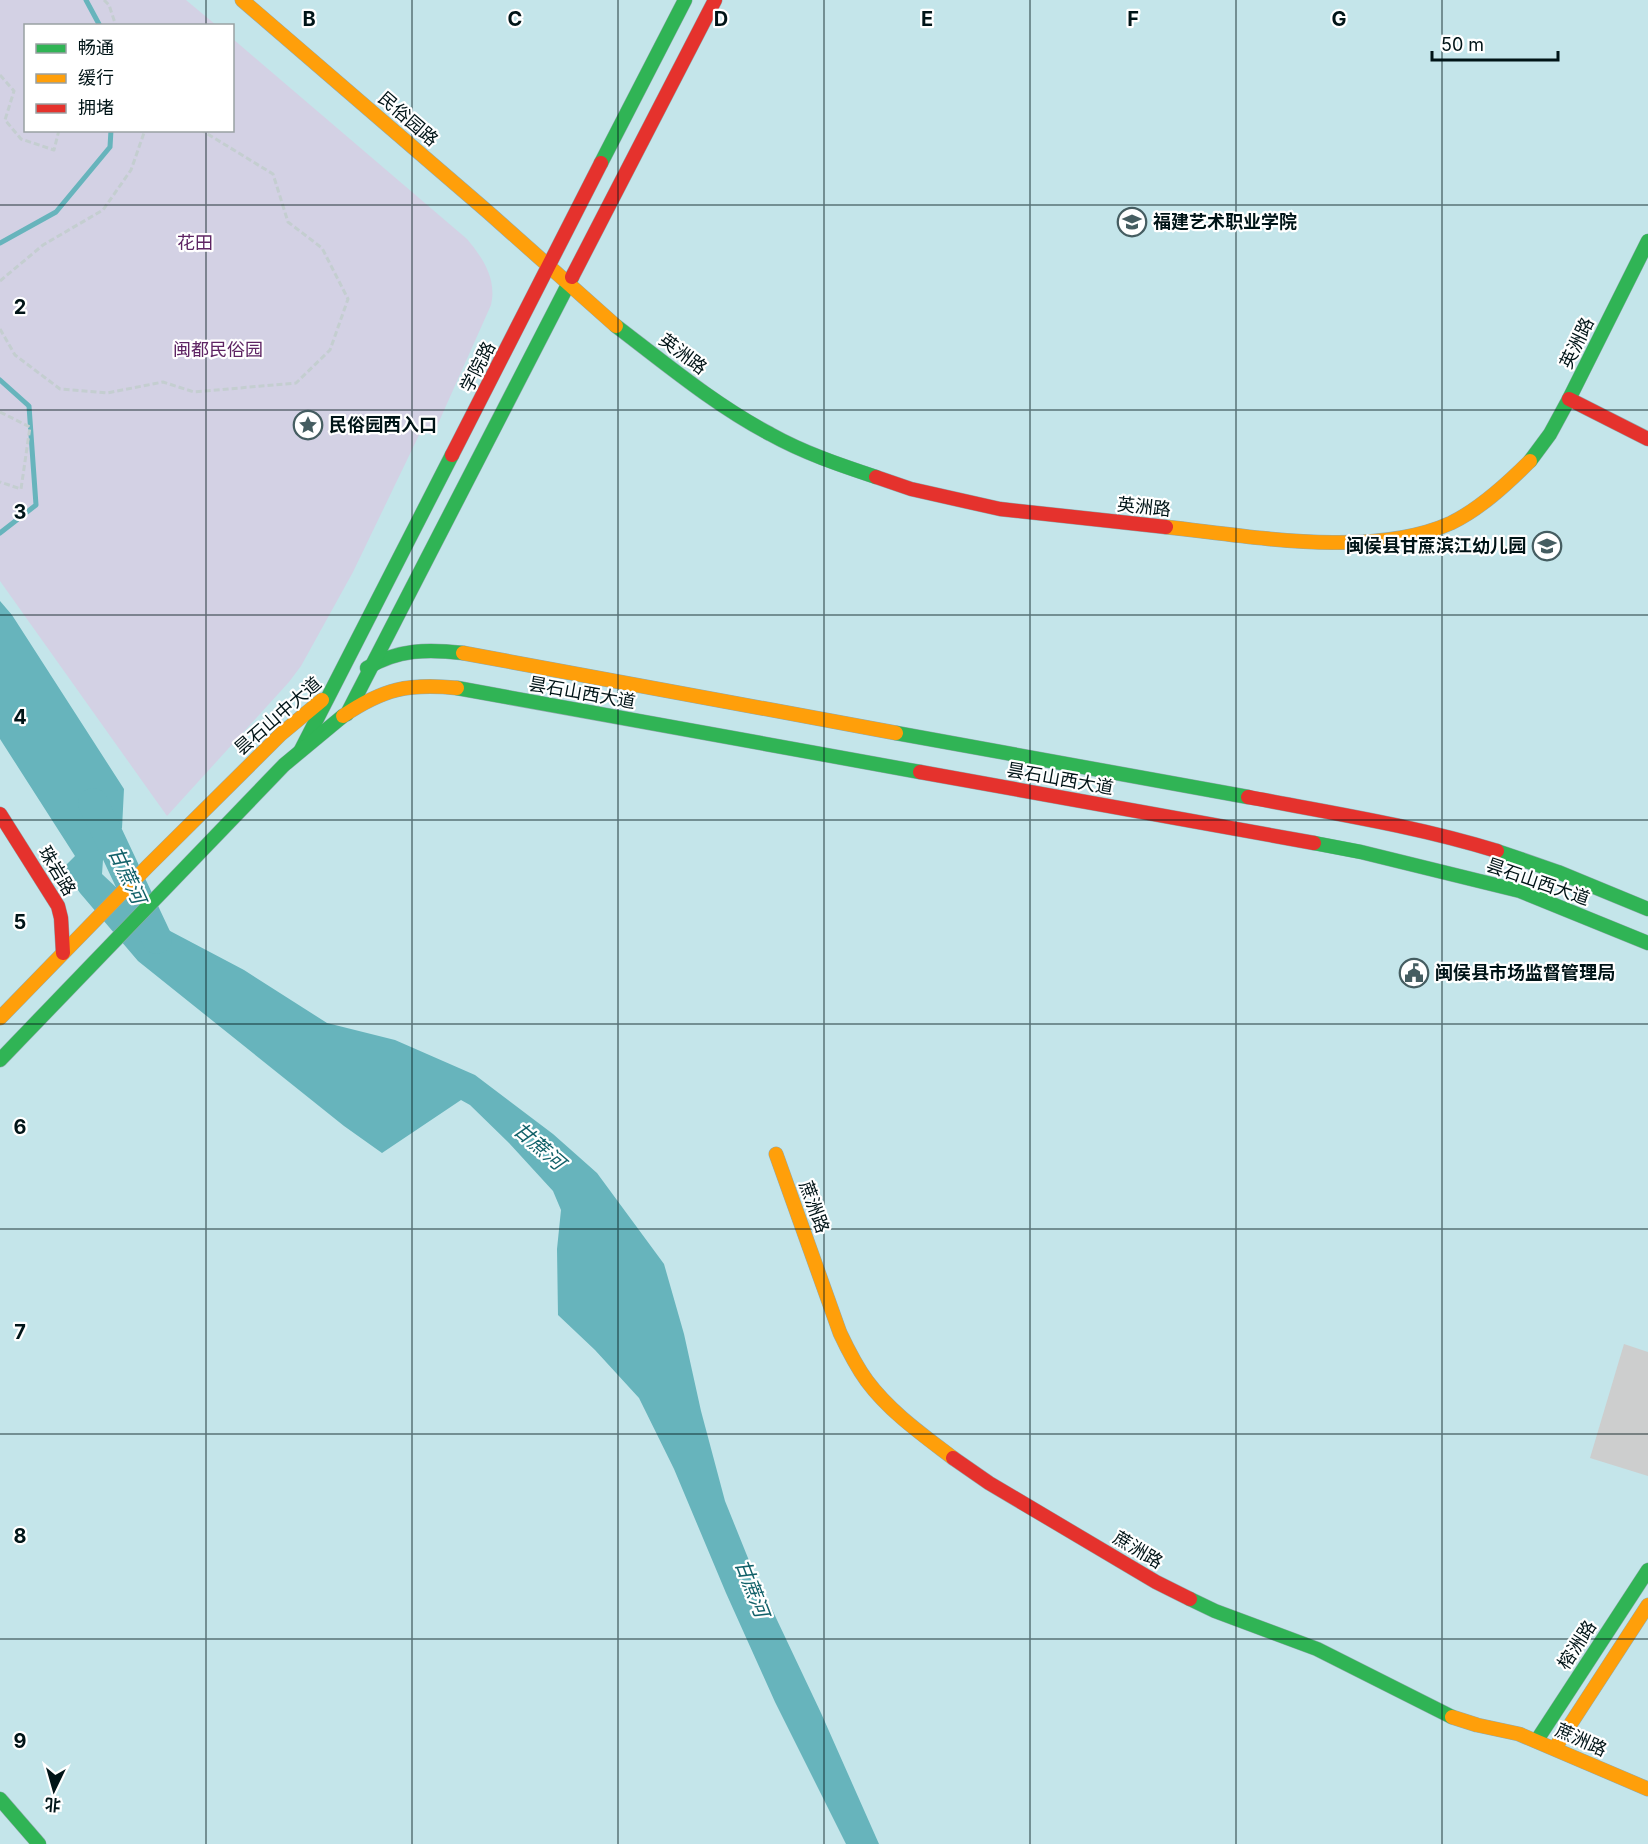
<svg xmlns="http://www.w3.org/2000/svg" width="1648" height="1844" viewBox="0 0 1648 1844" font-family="Inter,'Noto Sans SC',sans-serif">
	<rect width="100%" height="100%" fill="#c4e5ea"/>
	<path fill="#d3d1e4" d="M0,0H186L216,25L26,26V130H232L233,39L467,239C483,258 497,279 491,305L433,435L421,431L353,572L301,666L289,682L167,816L0,581Z"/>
	<path fill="#67b4bc" d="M0,601L12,615L124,789L122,828L104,846L102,874L153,922L244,970L327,1023L395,1040L475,1075L553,1134L597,1173L664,1264L684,1334L701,1411L725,1501L750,1563L821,1713L879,1844H846L775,1702L726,1593L674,1469L639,1398L595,1350L558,1315L557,1249L561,1210L553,1191L509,1143L470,1105L461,1100L382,1153L344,1126L138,961L80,893L63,868L75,856L0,739Z"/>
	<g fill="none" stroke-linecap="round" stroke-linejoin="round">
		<g stroke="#67b4bc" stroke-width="5">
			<path d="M86,0L100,26"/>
			<path d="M0,243L56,212L110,147L111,130"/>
			<path d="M0,380L29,406L36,505L0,533"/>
		</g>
		<path stroke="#67b4bc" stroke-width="30" d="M93,803L157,939"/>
	</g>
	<path fill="#cdcece" d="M1624,1344L1648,1352V1476L1590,1458Z"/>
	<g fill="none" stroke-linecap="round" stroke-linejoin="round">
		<g stroke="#90aaae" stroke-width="15">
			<g id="fast">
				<path d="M601,163L685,0"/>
				<path d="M616,326C666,364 715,405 770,434C804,453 840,465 876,477"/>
				<path d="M1530,461L1550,434L1569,399L1648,241"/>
				<path d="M367,668C398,649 428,649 463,653"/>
				<path d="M457,688L920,772"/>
				<path d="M347,714L572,277"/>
				<path d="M896,733L1248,797"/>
				<path d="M301,750L452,455"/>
				<path d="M1314,843L1361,852L1520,891L1648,943"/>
				<path d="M1497,851L1558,872L1648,909"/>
				<path d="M0,1060L284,765L343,716"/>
				<path d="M1190,1599L1215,1611L1317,1649L1452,1717"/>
				<path d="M1537,1740L1648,1570"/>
				<path d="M0,1799L39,1844"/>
			</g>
		</g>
		<g stroke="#90aaae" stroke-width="15">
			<g id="slow">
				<path d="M242,0L488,212L616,326"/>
				<path d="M1166,527C1250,536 1372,559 1451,523C1480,509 1507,484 1530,461"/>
				<path d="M463,653L896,733"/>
				<path d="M343,716C383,689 408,683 457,688"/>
				<path d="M0,1018L147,867L281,734L322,700"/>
				<path d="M776,1154L840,1333C848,1350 856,1366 867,1381C890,1412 923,1435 953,1458"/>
				<path d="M1452,1717L1477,1725L1519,1734L1648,1789"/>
				<path d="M1555,1748L1648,1605"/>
			</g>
		</g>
		<g stroke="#90aaae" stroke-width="15">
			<g id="jam">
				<path d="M572,277L715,0"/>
				<path d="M1569,399L1648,439"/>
				<path d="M452,455L601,163"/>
				<path d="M876,477L911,489L1000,509L1166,527"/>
				<path d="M920,772L1314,843"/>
				<path d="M1248,797C1332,813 1416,826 1497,851"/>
				<path d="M0,814L58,906L61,918L63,953"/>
				<path d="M953,1458L989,1483L1156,1582L1190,1599"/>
			</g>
		</g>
		<g stroke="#c4ced0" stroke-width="3" stroke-dasharray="6 3" stroke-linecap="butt">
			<path d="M104,0L109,5L116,26"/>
			<path d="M0,75L14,91L5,120L21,139L54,150L59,130"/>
			<path d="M102,130H103"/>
			<path d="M0,281L43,245L103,210L131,170L145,130"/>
			<path d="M0,329L15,355L60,389L107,393L163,382L194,392L296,383L330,350L348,299L322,248L288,222L273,174L201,130"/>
			<path d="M0,412L30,427L21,489L0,482"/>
		</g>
		<use href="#fast" stroke="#30b455" stroke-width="14"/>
		<use href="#slow" stroke="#ff9f0a" stroke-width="14"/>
		<use href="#jam" stroke="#e5322d" stroke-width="14"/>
	</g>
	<path fill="none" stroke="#001417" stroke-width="1.5" stroke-opacity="0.55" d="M206,0V26M412,0V1844M618,0V1844M824,0V1844M1030,0V1844M1236,0V1844M1442,0V1844M206,130V1844M0,205H1648M0,410H1648M0,615H1648M0,820H1648M0,1024H1648M0,1229H1648M0,1434H1648M0,1639H1648"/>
	<defs>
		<g id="university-ring" transform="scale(1.5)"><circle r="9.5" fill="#fff" stroke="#455d61" stroke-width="1.5"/><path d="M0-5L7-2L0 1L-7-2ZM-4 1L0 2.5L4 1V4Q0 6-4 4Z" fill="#455d61"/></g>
		<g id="sight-ring" transform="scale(1.5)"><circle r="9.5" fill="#fff" stroke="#455d61" stroke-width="1.5"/><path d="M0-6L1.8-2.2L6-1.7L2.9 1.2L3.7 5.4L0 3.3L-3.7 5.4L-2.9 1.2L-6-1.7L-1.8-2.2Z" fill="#455d61"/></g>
		<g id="school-ring" transform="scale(1.5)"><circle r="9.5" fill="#fff" stroke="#455d61" stroke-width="1.5"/><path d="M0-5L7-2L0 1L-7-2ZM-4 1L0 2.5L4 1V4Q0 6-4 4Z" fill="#455d61"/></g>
		<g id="civic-ring" transform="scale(1.5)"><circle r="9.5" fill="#fff" stroke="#455d61" stroke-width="1.5"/><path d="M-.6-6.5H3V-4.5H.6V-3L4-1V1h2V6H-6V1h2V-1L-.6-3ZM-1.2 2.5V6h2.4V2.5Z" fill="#455d61"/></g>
	</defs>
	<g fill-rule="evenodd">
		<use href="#university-ring" x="1132" y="222"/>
		<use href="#sight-ring" x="308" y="425"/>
		<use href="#school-ring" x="1547" y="546"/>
		<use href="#civic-ring" x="1414" y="973"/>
	</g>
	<g text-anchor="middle" stroke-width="4.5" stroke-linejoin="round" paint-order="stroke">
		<g font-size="18" fill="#001417" stroke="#fff">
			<text transform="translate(408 119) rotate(41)" y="6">民俗园路</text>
			<text transform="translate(1577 343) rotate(-64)" y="6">英洲路</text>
			<text transform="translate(683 354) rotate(37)" y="6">英洲路</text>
			<text transform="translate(478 367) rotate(-63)" y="6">学院路</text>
			<text transform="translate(1144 507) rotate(6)" y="6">英洲路</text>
			<text transform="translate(582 693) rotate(10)" y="6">昙石山西大道</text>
			<text transform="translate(278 716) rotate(-41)" y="6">昙石山中大道</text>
			<text transform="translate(1060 779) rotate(10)" y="6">昙石山西大道</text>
			<text transform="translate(57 871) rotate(59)" y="6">珠岩路</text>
			<text transform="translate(1538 882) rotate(19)" y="6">昙石山西大道</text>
			<text transform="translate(814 1207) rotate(70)" y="6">蔗洲路</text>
			<text transform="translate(1138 1550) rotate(31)" y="6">蔗洲路</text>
			<text transform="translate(1577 1645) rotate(-57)" y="6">榕洲路</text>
			<text transform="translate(1581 1740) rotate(24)" y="6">蔗洲路</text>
		</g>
		<g font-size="18" font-weight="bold" fill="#001417" stroke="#fff" text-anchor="start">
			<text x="1153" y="228">福建艺术职业学院</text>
			<text x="329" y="431">民俗园西入口</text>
			<text x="1526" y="552" text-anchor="end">闽侯县甘蔗滨江幼儿园</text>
			<text x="1435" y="979">闽侯县市场监督管理局</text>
		</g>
		<g font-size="18" fill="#5e2463" stroke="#fff">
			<text x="195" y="249">花田</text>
			<text x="218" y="356">闽都民俗园</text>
		</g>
		<g font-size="20" font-style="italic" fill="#126169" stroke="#fff">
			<text transform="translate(127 875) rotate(65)" y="7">甘蔗河</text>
			<text transform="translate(539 1146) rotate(41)" y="7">甘蔗河</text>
			<text transform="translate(752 1588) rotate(69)" y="7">甘蔗河</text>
		</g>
	</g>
	<g font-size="20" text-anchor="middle" font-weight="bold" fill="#001417" stroke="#fff" stroke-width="4.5" stroke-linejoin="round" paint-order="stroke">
		<text x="309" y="26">B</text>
		<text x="515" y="26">C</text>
		<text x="721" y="26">D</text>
		<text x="927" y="26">E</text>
		<text x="1133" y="26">F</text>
		<text x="1339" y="26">G</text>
		<text x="20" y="314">2</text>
		<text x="20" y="519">3</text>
		<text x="20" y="724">4</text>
		<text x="20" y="929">5</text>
		<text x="20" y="1134">6</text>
		<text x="20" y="1339">7</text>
		<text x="20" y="1543">8</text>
		<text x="20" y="1748">9</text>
	</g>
	<rect x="24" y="24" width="210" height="108" fill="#ffffff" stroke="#99a1a2" stroke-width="1.5"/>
	<rect x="36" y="44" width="30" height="9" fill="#30b455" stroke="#99a1a2" stroke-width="1.5"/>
	<text x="78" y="54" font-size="18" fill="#001417">畅通</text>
	<rect x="36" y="74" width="30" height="9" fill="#ff9f0a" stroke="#99a1a2" stroke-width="1.5"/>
	<text x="78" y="84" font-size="18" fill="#001417">缓行</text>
	<rect x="36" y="104" width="30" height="9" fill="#e5322d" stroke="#99a1a2" stroke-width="1.5"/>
	<text x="78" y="114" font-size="18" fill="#001417">拥堵</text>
	<g transform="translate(54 1790) rotate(185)" stroke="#ffffff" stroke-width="4.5" paint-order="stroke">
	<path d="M0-4.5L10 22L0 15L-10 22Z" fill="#001417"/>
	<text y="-9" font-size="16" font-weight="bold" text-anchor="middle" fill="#001417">北</text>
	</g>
	<path d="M1432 51v9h126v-9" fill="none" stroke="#001417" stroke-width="3"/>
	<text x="1441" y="51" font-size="18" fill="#001417" stroke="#ffffff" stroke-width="4.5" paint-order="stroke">50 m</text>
</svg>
